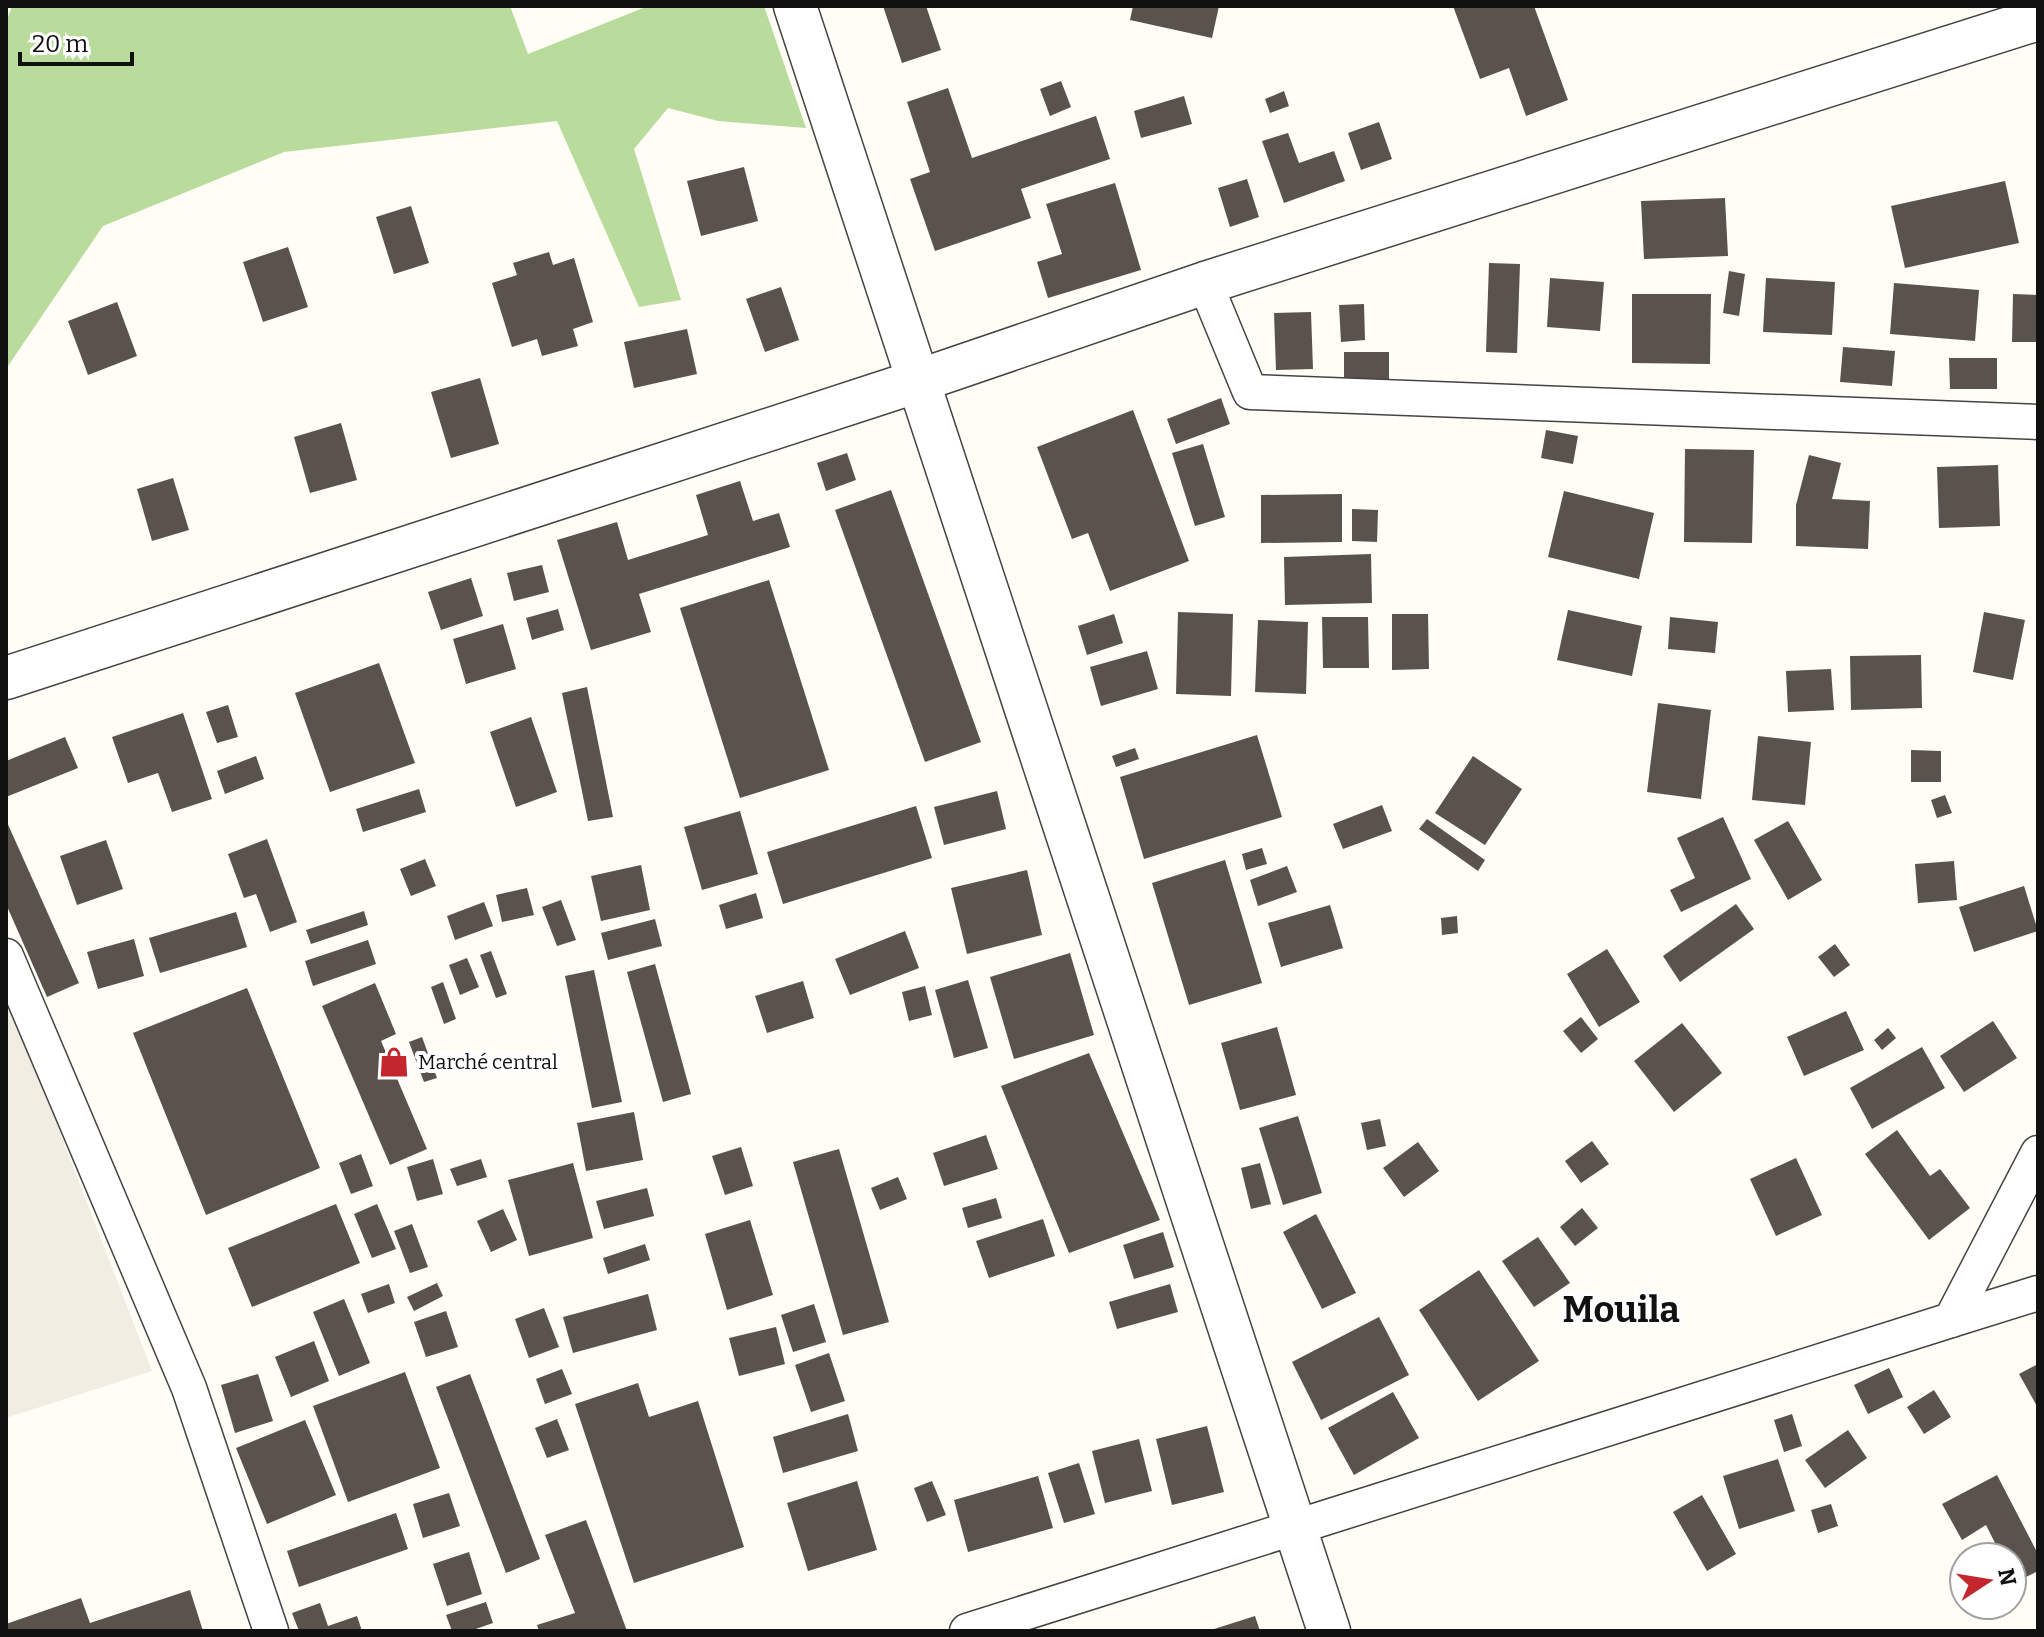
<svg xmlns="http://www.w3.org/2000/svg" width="2044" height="1637" viewBox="0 0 2044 1637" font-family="Bitter,serif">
	<rect width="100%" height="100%" fill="#fffdf5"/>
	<path fill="#b9dc9c" d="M12,6H510L528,54L648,6H764L806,128L718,121L668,108L634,149L681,300L639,307L557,121L284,152L103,226L6,369V22Z"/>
	<path fill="#f1ede2" d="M6,993L152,1371L6,1418Z"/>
	<g fill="#5a524d">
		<path d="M883,6H926L941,50L902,63Z"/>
		<path d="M1133,6H1219L1212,38L1130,20Z"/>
		<path d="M1453,6H1534L1568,100L1526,116L1509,68L1480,79Z"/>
		<path d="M1061,81L1071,107L1050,116L1040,89Z"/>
		<path d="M948,88L972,158L1096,116L1110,159L1021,189L1031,218L935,251L910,179L930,172L907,102Z"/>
		<path d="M1284,91L1289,106L1270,113L1265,99Z"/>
		<path d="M1184,96L1192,124L1141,138L1134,111Z"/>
		<path d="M1379,122L1392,159L1361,170L1348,133Z"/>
		<path d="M1288,133L1299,163L1334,151L1345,181L1284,203L1262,141Z"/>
		<path d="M744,167L758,221L701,236L687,181Z"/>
		<path d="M1247,179L1259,217L1230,227L1218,188Z"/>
		<path d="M2005,181L2019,243L1905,268L1891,206Z"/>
		<path d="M1115,183L1141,270L1048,298L1037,262L1062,254L1046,204Z"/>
		<path d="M1725,198L1728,256L1644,259L1641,201Z"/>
		<path d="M411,206L429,263L394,274L376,217Z"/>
		<path d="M288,247L308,307L263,322L243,262Z"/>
		<path d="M549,252L553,265L574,258L593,322L573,329L578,346L542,356L537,339L512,347L492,283L517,275L513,263Z"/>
		<path d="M1489,263L1520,264L1517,353L1486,352Z"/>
		<path d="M1729,271L1745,274L1739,316L1723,313Z"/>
		<path d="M1550,278L1604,282L1600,331L1547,327Z"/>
		<path d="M1766,278L1835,282L1832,335L1763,332Z"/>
		<path d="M1894,283L1979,290L1975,341L1890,334Z"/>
		<path d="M781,287L799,340L765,352L746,299Z"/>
		<path d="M1632,294H1711L1710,364L1632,363Z"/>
		<path d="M2013,294L2038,295V342H2012Z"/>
		<path d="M117,302L137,356L88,375L68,321Z"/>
		<path d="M1364,304L1365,340L1341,342L1339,305Z"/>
		<path d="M1311,312L1313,369L1276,370L1274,313Z"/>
		<path d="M687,329L697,374L634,388L624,342Z"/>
		<path d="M1843,347L1895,351L1892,386L1840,382Z"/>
		<path d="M1344,352H1389V385L1344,384Z"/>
		<path d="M1949,358H1997V389H1950Z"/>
		<path d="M480,378L499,444L451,458L431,392Z"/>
		<path d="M1221,398L1230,424L1176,444L1167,419Z"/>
		<path d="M1133,410L1189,561L1110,591L1088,533L1072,539L1037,447Z"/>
		<path d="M341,423L357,480L310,493L294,437Z"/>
		<path d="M1546,430L1578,436L1573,464L1541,458Z"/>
		<path d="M1203,444L1225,517L1195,526L1172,453Z"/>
		<path d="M1685,449L1754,450L1752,543L1684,542Z"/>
		<path d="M847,453L856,480L826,491L817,463Z"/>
		<path d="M1809,455L1841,463L1832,499L1870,501L1868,549L1796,546V505Z"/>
		<path d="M1998,465L2000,526L1939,528L1937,467Z"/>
		<path d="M173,478L189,530L152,541L137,489Z"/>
		<path d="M740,481L753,521L779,513L790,547L639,594L651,632L591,650L557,540L617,522L628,560L708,535L696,495Z"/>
		<path d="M891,490L981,742L925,762L835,510Z"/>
		<path d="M1564,491L1654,513L1639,579L1548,557Z"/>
		<path d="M1342,494V542L1261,543V495Z"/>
		<path d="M1352,509L1378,510L1377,542L1352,541Z"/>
		<path d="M1371,554L1372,603L1285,605L1284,557Z"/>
		<path d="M542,565L549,592L514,601L507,573Z"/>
		<path d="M471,578L483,616L441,630L428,592Z"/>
		<path d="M769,580L829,770L740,798L680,608Z"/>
		<path d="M558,609L564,630L532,640L526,618Z"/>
		<path d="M1568,610L1642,626L1632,676L1557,660Z"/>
		<path d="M1178,612L1233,614L1231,696L1176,694Z"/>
		<path d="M1984,612L2025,620L2013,680L1973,672Z"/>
		<path d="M1114,614L1123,643L1087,655L1078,626Z"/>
		<path d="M1392,614H1428L1429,669L1392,670Z"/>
		<path d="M1322,617H1368L1369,668H1323Z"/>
		<path d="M1670,617L1718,622L1715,653L1668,649Z"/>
		<path d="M1258,620L1308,622L1306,694L1255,692Z"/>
		<path d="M503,624L516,669L466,684L453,639Z"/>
		<path d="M1147,651L1158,689L1101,706L1090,667Z"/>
		<path d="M1921,655L1922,708L1851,710L1850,656Z"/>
		<path d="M379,663L415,763L330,792L295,693Z"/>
		<path d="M1831,669L1834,710L1788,712L1786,671Z"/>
		<path d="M587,687L613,817L588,821L562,693Z"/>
		<path d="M1658,703L1711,710L1701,799L1647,792Z"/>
		<path d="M228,705L238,737L217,743L206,712Z"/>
		<path d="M183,713L212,799L172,812L158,773L128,783L112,737Z"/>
		<path d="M531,717L557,792L516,807L490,732Z"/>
		<path d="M1257,735L1282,817L1144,859L1120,777Z"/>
		<path d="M1758,736L1811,742L1805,805L1752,800Z"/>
		<path d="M65,737L78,768L6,797V761Z"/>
		<path d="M1135,748L1139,759L1116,767L1112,756Z"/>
		<path d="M1911,750L1941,751V782H1911Z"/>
		<path d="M256,756L264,779L225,794L217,771Z"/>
		<path d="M1473,756L1522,789L1485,845L1435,813Z"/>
		<path d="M419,789L426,812L363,832L356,809Z"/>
		<path d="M997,791L1006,829L944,845L934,807Z"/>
		<path d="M1945,795L1952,813L1937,818L1931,800Z"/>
		<path d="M1382,805L1392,831L1343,849L1333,824Z"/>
		<path d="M916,806L932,858L783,904L767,852Z"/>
		<path d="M740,811L758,874L702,890L684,827Z"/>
		<path d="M1723,817L1751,879L1681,912L1670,890L1695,878L1677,838Z"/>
		<path d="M1427,819L1485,860L1478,871L1419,829Z"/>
		<path d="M6,820L79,983L47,997L6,904Z"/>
		<path d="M1788,821L1822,880L1788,900L1754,840Z"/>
		<path d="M267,839L297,922L270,932L256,894L244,898L228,854Z"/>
		<path d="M106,840L123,889L77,905L60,856Z"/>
		<path d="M1262,848L1267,864L1246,870L1242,854Z"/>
		<path d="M425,859L436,886L411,896L400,869Z"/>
		<path d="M1225,860L1262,983L1189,1005L1152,883Z"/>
		<path d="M1954,861L1957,900L1918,903L1915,864Z"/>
		<path d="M641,865L650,910L601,921L591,876Z"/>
		<path d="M1287,866L1297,892L1258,906L1250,880Z"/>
		<path d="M1027,870L1042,935L967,954L951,888Z"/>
		<path d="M2024,886L2038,931L1974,952L1959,907Z"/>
		<path d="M527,888L534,915L502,922L496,895Z"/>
		<path d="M756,893L763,918L726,929L719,905Z"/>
		<path d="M561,900L576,940L557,946L542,907Z"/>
		<path d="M484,902L493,926L455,940L447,916Z"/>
		<path d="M1736,904L1754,929L1680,982L1663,956Z"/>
		<path d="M1330,905L1343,948L1281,967L1268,923Z"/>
		<path d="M364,911L368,925L311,944L306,930Z"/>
		<path d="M236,912L247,947L160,973L149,938Z"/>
		<path d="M1457,916L1458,933L1442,935L1441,918Z"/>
		<path d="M655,919L662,946L608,960L601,933Z"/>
		<path d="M905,931L919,968L850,995L835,959Z"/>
		<path d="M134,939L144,976L98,989L87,952Z"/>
		<path d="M368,940L376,964L313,986L305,961Z"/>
		<path d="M1835,944L1850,965L1834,977L1818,957Z"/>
		<path d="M1607,949L1640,1002L1599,1027L1567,974Z"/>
		<path d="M491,951L507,994L496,998L480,955Z"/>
		<path d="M1070,953L1094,1035L1014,1059L990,977Z"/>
		<path d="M467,958L479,987L460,995L449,965Z"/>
		<path d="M655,964L691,1094L663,1102L627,972Z"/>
		<path d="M594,970L622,1102L592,1108L565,976Z"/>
		<path d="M968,980L988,1048L954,1058L935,990Z"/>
		<path d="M803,981L814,1018L767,1033L755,996Z"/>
		<path d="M443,982L456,1019L444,1024L431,987Z"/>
		<path d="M375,983L396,1034L381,1041L427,1149L390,1165L322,1006Z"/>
		<path d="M925,986L932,1015L909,1021L902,992Z"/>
		<path d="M247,988L320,1168L206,1215L133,1033Z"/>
		<path d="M1846,1011L1864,1050L1804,1076L1787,1037Z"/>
		<path d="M1581,1017L1598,1039L1581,1053L1563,1031Z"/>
		<path d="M1993,1021L2017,1058L1964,1092L1940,1056Z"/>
		<path d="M1682,1023L1722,1073L1674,1112L1634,1061Z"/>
		<path d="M1277,1027L1296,1095L1240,1110L1221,1043Z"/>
		<path d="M1888,1028L1896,1038L1882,1050L1874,1040Z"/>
		<path d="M422,1037L437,1078L424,1082L409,1042Z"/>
		<path d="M1922,1047L1945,1088L1872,1129L1850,1088Z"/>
		<path d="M1089,1053L1160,1220L1069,1253L1001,1086Z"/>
		<path d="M634,1112L643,1160L586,1171L577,1123Z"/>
		<path d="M1298,1116L1322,1193L1283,1205L1259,1128Z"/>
		<path d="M1380,1119L1386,1146L1367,1150L1361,1123Z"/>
		<path d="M1897,1130L1930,1176L1940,1169L1970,1208L1929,1240L1865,1154Z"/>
		<path d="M986,1135L998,1169L944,1186L933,1153Z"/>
		<path d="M1592,1141L1609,1164L1581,1183L1565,1161Z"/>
		<path d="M1418,1142L1439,1171L1404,1197L1383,1168Z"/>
		<path d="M741,1147L753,1186L725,1195L712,1156Z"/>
		<path d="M839,1149L889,1322L843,1335L793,1162Z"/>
		<path d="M361,1154L373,1186L351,1194L339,1163Z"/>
		<path d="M1796,1158L1822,1215L1776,1236L1750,1179Z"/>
		<path d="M433,1159L443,1194L417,1201L407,1167Z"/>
		<path d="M481,1159L487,1177L457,1186L450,1169Z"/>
		<path d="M573,1163L593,1238L529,1256L508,1180Z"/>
		<path d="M1260,1163L1271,1204L1251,1209L1241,1168Z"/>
		<path d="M898,1177L907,1199L880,1210L871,1188Z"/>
		<path d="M647,1188L654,1216L604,1229L596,1201Z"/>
		<path d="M996,1198L1002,1218L968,1228L962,1208Z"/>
		<path d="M336,1204L360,1263L252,1307L228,1248Z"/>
		<path d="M377,1204L396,1249L372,1258L354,1214Z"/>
		<path d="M1582,1208L1598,1228L1575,1246L1560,1227Z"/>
		<path d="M503,1209L517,1240L491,1252L477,1221Z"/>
		<path d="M1316,1214L1356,1293L1322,1309L1283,1232Z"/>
		<path d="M1043,1219L1055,1256L989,1278L976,1241Z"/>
		<path d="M750,1220L773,1295L727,1310L705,1234Z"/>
		<path d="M412,1224L428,1267L410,1273L394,1231Z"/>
		<path d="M1163,1232L1174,1267L1134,1279L1123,1245Z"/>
		<path d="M1538,1237L1570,1283L1534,1307L1502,1261Z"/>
		<path d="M645,1244L650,1260L608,1274L603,1258Z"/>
		<path d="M1479,1270L1539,1361L1478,1401L1419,1310Z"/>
		<path d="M437,1283L443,1296L414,1311L407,1297Z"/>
		<path d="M389,1284L395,1303L368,1313L361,1294Z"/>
		<path d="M1170,1284L1178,1312L1117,1329L1109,1302Z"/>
		<path d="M648,1294L657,1330L573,1353L563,1317Z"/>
		<path d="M344,1299L370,1363L339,1376L313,1312Z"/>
		<path d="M814,1304L826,1342L793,1352L781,1315Z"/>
		<path d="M544,1308L559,1347L529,1358L515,1319Z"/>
		<path d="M446,1311L458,1347L426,1357L414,1322Z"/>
		<path d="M1379,1317L1409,1375L1321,1420L1292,1362Z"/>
		<path d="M776,1327L785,1364L739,1376L729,1338Z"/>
		<path d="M314,1341L329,1381L291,1397L275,1357Z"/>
		<path d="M829,1353L845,1401L811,1412L795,1365Z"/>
		<path d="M2038,1364V1408L2019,1374Z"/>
		<path d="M1889,1368L1903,1397L1868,1414L1854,1385Z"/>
		<path d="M562,1369L572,1394L545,1404L536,1379Z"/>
		<path d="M405,1372L440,1468L348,1502L313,1406Z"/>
		<path d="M258,1374L273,1421L235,1433L221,1385Z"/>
		<path d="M470,1374L540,1559L506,1573L436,1387Z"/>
		<path d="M638,1383L649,1417L698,1401L744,1547L634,1583L575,1404Z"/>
		<path d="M1934,1390L1951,1417L1924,1434L1907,1407Z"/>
		<path d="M1393,1392L1419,1438L1354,1475L1328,1428Z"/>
		<path d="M848,1414L858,1451L783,1473L773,1437Z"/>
		<path d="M1792,1414L1802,1446L1784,1452L1774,1420Z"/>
		<path d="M557,1419L569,1450L547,1458L535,1428Z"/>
		<path d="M305,1420L336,1495L267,1524L236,1448Z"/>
		<path d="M1207,1426L1224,1492L1172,1505L1156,1439Z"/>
		<path d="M1848,1430L1867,1458L1825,1488L1805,1460Z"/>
		<path d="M1139,1439L1152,1491L1105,1503L1092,1451Z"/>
		<path d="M1778,1459L1795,1511L1739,1529L1723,1476Z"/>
		<path d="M1079,1463L1095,1514L1064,1523L1048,1473Z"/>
		<path d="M1997,1475L2038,1554V1571L2014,1583L2012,1578V1557H2002L1986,1525L1962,1540L1942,1504Z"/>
		<path d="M1038,1476L1053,1528L968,1552L954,1500Z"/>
		<path d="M857,1481L877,1550L808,1571L787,1503Z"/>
		<path d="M932,1481L946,1515L927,1522L914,1488Z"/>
		<path d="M449,1493L460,1526L423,1538L413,1504Z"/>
		<path d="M1702,1495L1736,1554L1707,1571L1673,1512Z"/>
		<path d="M1831,1504L1838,1526L1818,1533L1811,1510Z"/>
		<path d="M396,1513L408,1549L299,1587L287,1551Z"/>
		<path d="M586,1520L627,1631H539L537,1625L575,1613L545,1535Z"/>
		<path d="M469,1552L482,1594L447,1606L433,1564Z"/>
		<path d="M190,1590L203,1631H6V1624L81,1598L90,1623Z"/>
		<path d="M486,1602L493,1623L470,1631H452L446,1615Z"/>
		<path d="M320,1603L328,1626L357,1616L362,1631H299L292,1613Z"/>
		<path d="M1255,1616L1260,1631H1211V1630Z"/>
	</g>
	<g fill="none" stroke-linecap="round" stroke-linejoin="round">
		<g stroke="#444" stroke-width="37">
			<g id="minor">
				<path d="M1205,283L1250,392L2038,422"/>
				<path d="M6,956L189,1388L271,1631"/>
				<path d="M1951,1320L2038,1293"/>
				<path d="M967,1631L1951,1320L2038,1153"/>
			</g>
		</g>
		<g stroke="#444" stroke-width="45">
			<g id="tertiary">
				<path d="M795,6L1329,1631"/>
				<path d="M6,678L918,381L1205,283L2038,19"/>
			</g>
		</g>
		<use href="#minor" stroke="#fff" stroke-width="34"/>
		<use href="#tertiary" stroke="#fff" stroke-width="42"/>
	</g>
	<defs>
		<g id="shop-bare" transform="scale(2.4)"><path d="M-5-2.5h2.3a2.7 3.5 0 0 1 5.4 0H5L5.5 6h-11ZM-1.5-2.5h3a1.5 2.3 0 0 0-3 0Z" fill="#c4262e" stroke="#fff" stroke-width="2.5" paint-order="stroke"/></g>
	</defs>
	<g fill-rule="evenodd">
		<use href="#shop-bare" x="394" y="1062"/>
	</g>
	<g text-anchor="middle" stroke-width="8" stroke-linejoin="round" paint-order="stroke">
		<g font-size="20" fill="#111" stroke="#fff" text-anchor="start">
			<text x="418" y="1069">Marché central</text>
		</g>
		<g font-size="36" font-weight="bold" fill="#111" stroke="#fff">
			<text x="1621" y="1322">Mouila</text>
		</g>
	</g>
	<rect width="2044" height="1637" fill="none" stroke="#111111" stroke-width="16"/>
	<g transform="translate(1988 1581) rotate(78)"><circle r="38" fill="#ffffff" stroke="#a0a0a0" stroke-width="2"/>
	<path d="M0-6L14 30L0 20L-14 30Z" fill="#c4262e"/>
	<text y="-12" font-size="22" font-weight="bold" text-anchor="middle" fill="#111111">N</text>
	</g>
	<path d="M20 52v12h112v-12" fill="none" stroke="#111111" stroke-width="4"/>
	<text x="32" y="52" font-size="24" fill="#111111" stroke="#ffffff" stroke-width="6" paint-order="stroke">20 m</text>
</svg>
